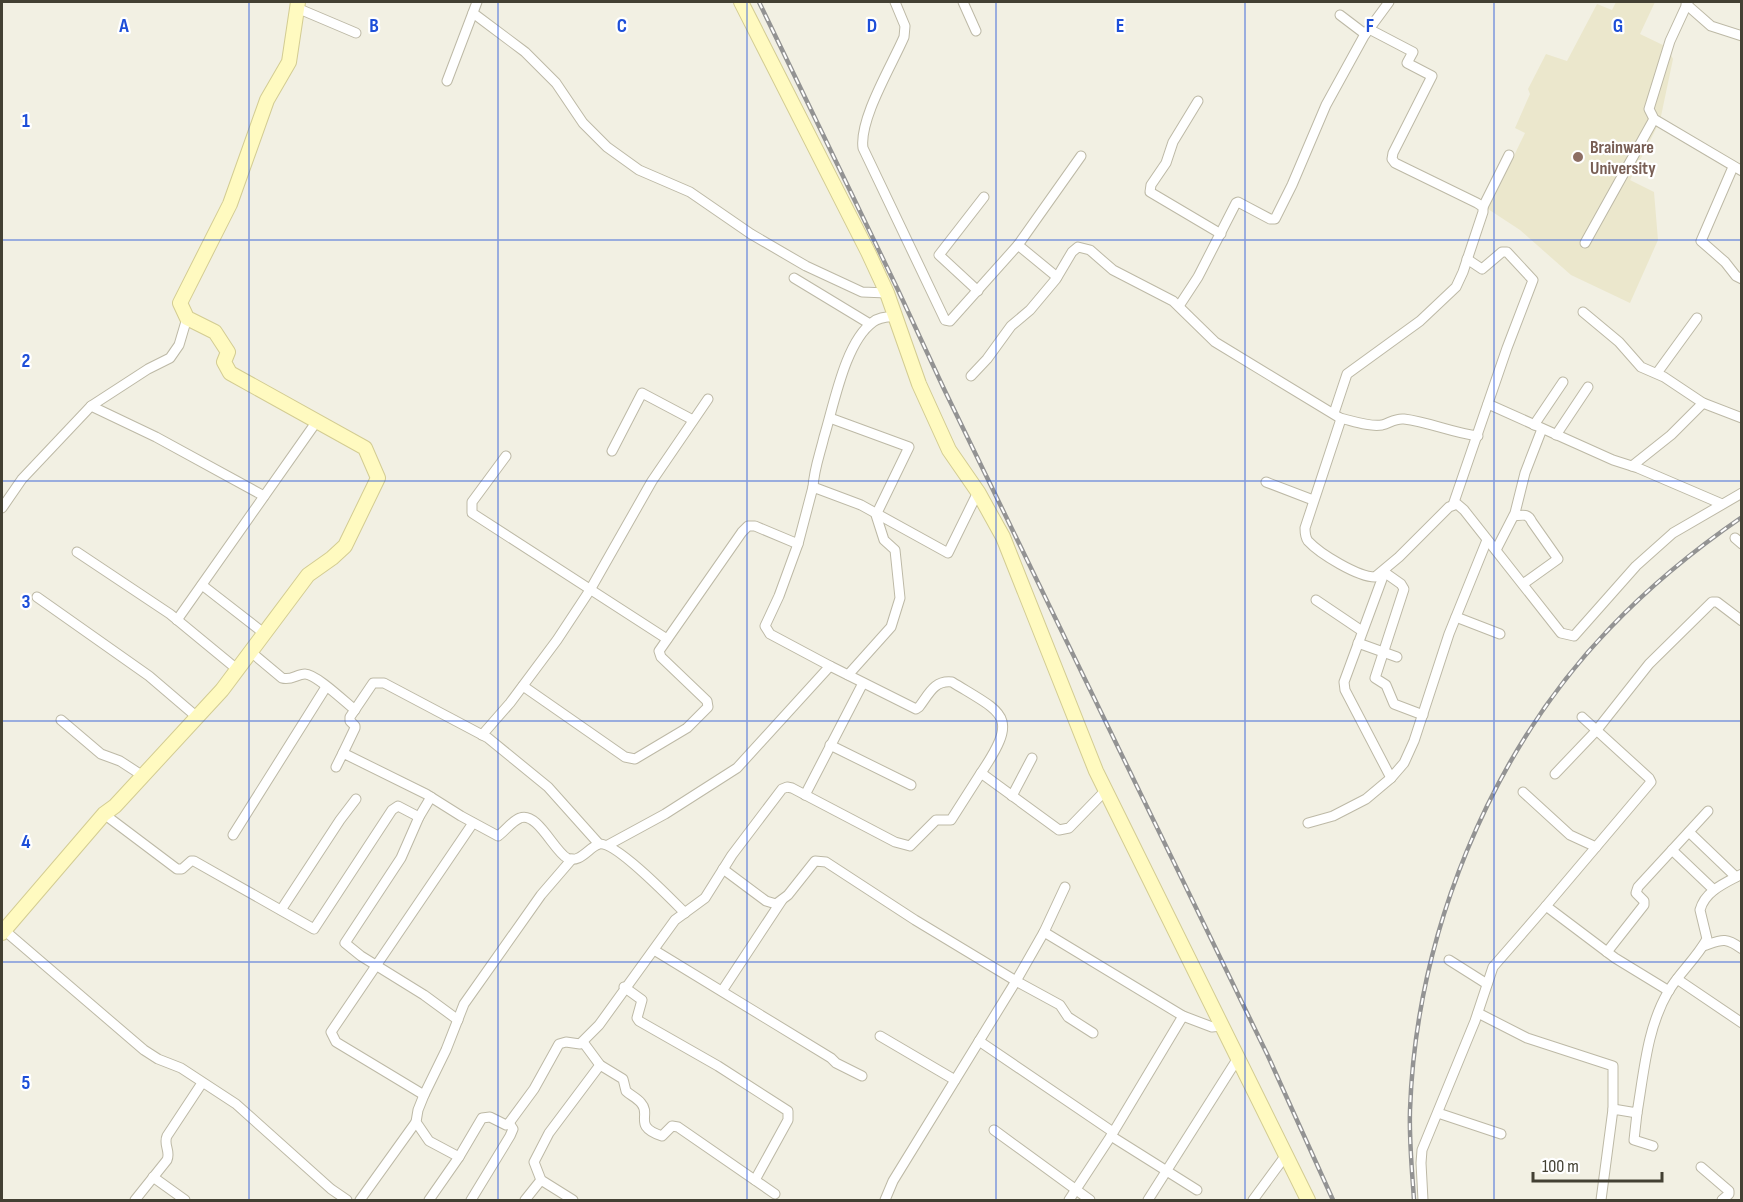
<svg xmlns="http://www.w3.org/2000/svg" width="1743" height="1202" viewBox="0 0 1743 1202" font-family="'Sofia Sans Condensed',sans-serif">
	<rect width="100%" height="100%" fill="#f2f0e3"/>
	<path fill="#ebe7cc" d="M1616,2H1655L1640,34L1667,47L1673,59L1660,121L1630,180L1654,192L1658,240L1630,303L1571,275L1520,230L1488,209L1525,133L1515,128L1530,94L1528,89L1546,54L1567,61L1597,4L1612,10Z"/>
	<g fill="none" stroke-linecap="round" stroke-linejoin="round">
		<g stroke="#bdb9a6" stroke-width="11">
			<g id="street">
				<path d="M895,2L905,26L904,37C892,65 859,119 863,148L945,320L950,321L1018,245L1057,277"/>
				<path d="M963,2L976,31"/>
				<path d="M1688,2L1670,41L1649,109L1654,119L1742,171"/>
				<path d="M1686,4L1711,26L1742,36"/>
				<path d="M297,8L356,33"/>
				<path d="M473,13L525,52L556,83L583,123L607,147L639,170L690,192L751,234L806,266L862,292L887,293"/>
				<path d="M1340,15L1365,34"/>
				<path d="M447,81L477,2"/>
				<path d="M1198,101L1173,142L1166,163L1151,185L1150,192L1221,234"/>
				<path d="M1733,167L1701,241L1725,262L1736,276L1742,279"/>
				<path d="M1483,207L1509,155"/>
				<path d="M1585,243L1654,119"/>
				<path d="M1018,245L1081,156"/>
				<path d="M794,278L870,324"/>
				<path d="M978,291L939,255L984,197"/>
				<path d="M1179,306L1198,277L1236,203L1238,202L1270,219H1275L1292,185L1326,105L1364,36L1389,2"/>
				<path d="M1583,312L1619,342L1641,367L1664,377L1703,403L1742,418"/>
				<path d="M1657,373L1697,318"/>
				<path d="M971,376L987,359L1011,326L1030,310L1056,279L1072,252L1078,247L1090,250L1113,270L1173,301L1215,342L1340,418V422L1305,528C1305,533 1305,537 1308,541C1320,554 1358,577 1375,577L1399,557L1449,507L1457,504L1464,510L1561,633L1574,636L1636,566L1673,533L1742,493"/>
				<path d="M1488,404L1613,460L1638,468L1722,504"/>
				<path d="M91,406L148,369L170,358L179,345L187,318"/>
				<path d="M1334,413L1347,374L1420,321L1456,287L1463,272L1483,212V207L1477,203L1395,163L1392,159L1393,153L1432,76L1407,63L1413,52L1369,29"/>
				<path d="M830,418L909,447L876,515L884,540L895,550L900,598L891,627L848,675"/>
				<path d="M1340,418C1353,421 1369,427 1382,425C1390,423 1395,418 1404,419C1429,422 1453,433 1478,436"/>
				<path d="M1534,425L1563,382"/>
				<path d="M1556,435L1588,387"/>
				<path d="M612,451L642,393L693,420"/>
				<path d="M506,456L472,502V513L667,639"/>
				<path d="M1632,466L1671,435L1703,403"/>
				<path d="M1266,482L1313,500"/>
				<path d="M813,487C814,469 820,454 824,437C834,405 845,342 873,322C879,317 887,317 895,316"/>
				<path d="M1453,505L1507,348L1533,280L1507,252H1502L1482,269L1467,259"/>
				<path d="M2,508L22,479L91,406L156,437L264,496"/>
				<path d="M1514,516C1523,515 1528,513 1532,522L1558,559L1523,584"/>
				<path d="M1735,538L1742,544"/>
				<path d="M1496,550L1515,513L1525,473L1542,429"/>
				<path d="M77,552L170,614L238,670"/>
				<path d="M1385,571L1344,682L1345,690L1391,778"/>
				<path d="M1384,572L1401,584L1404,589L1375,678L1386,685L1394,704L1423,715"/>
				<path d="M202,585L265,634"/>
				<path d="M37,597L149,676L197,717"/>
				<path d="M1316,600L1362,631"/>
				<path d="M1456,617L1500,634"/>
				<path d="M177,620L317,421"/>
				<path d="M1358,643L1397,657"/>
				<path d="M251,652L282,678C291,681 297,674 305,674C316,674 345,702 355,710"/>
				<path d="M830,666L770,634L765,626L779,596L798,544L813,487L861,505L948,553L978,492"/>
				<path d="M523,686L625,757L635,759L687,728L708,707L707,701L661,657L659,651L742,532L748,526H755L798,544"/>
				<path d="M1582,717L1649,778L1651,782L1546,906L1615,958L1669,991"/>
				<path d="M61,720L101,754L120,761L143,776"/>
				<path d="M482,735L510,703L557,640L590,590L652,481L708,399"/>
				<path d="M830,745L911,785"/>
				<path d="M343,753L355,728V726L350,721V717L373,683H384L488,738L548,787L599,844"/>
				<path d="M336,767L343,753L426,794L461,816L498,836C505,831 512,821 520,818C537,811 554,851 567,858C580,864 589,847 599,844C615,841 672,900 685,913"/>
				<path d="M1555,774L1596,731L1649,664L1712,602H1717L1742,621"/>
				<path d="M1523,792L1570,835L1596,847"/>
				<path d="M805,795L863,683"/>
				<path d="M1012,796L1032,758"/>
				<path d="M431,797L419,817L401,858L345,943L361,956L424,995L458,1020"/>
				<path d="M104,814L177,869H182L191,861H194L314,929L392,810L398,806L419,817"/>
				<path d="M1308,823L1333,816L1366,799L1391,778L1404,763L1414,741L1449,634L1487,540"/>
				<path d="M1689,832L1736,877"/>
				<path d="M233,835L326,687"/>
				<path d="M608,845L665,814L737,768L830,666L916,709L919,707C929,694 934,680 952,682C1004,714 1020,715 981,773"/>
				<path d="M1672,850L1714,890"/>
				<path d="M723,869L766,901L776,904L788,895L815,861L826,862L915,920L1016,981L1060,1005L1068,1017L1093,1033"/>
				<path d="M281,910L340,820L356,799"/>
				<path d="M4,930L144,1050L158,1059L181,1068L236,1104L331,1189L347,1200"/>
				<path d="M1044,932L1183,1016L1212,1027L1221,1026"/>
				<path d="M1703,946C1721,940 1725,936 1742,949"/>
				<path d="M654,950L831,1058L836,1063L862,1076"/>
				<path d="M1607,952L1644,905V901L1636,893L1638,887L1708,811"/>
				<path d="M1449,960L1487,984"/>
				<path d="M1677,979L1742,1023"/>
				<path d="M624,987L642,1000L637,1018L639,1021L718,1066L788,1111V1120L755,1180"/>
				<path d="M722,991L782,900"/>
				<path d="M1478,1013L1527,1038L1613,1066V1109"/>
				<path d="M880,1036L955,1080"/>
				<path d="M979,1041L1113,1132"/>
				<path d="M583,1042L600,1065L623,1079L626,1091C630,1095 637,1098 641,1103C652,1115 632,1126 662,1136L672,1126L678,1127L775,1194"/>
				<path d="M424,1095L336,1042L331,1032L473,823"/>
				<path d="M1438,1113L1501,1134"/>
				<path d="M1637,1113L1634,1140L1653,1146"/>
				<path d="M994,1130L1090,1200"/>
				<path d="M1111,1136L1197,1190"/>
				<path d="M459,1157L429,1141L416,1122L418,1110L424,1095L446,1050L464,1004L541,895L572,859"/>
				<path d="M1701,1167L1729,1191V1194L1722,1200"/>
				<path d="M153,1177L185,1200"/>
				<path d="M135,1200L167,1160C171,1151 163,1145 167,1136L202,1083"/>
				<path d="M360,1200L416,1122"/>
				<path d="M429,1200L459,1157L482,1118L490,1117L506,1125L509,1123L534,1089L559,1044L566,1042L580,1044L599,1025L675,920L705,898L732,855L782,789L787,787L792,788L895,842L910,846L936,820H951L981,773L1059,830L1069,828L1105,791"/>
				<path d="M471,1200L510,1136L513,1129L509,1123"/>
				<path d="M525,1200L541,1180"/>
				<path d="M573,1200L541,1180L534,1162L549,1133L600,1065"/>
				<path d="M885,1200L893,1181L1016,981L1044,932L1065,887"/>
				<path d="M1069,1200L1111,1136L1183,1016"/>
				<path d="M1148,1200L1238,1058"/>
				<path d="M1253,1200L1286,1155"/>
				<path d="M1423,1200L1421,1163L1422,1150L1475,1021L1493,967L1546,906"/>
				<path d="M1601,1200L1613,1109L1637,1113C1644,1072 1647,1028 1668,992C1679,973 1696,959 1707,939L1700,910C1705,891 1725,883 1742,874"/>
			</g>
		</g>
		<g stroke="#d3cc92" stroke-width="16">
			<g id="secondary">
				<path d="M741,2L868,252L887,293L919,384L949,450L978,492L1003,537L1096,771L1308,1200"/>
				<path d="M2,933L104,814L115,806L222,690L308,575L332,558L345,546L378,478L365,448L230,373L224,362L228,352L215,332L187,318L180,303L230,204L267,100L289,62L298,2"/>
			</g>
		</g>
		<use href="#street" stroke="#fff" stroke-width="9"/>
		<use href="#secondary" stroke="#fffac0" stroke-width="14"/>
		<g stroke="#939393" stroke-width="4.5">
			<g id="rail">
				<path d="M759,2L898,290L944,389L1268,1056L1333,1200"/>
				<path d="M1414,1200C1412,1170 1409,1140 1410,1110C1416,936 1489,754 1610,628C1650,586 1694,550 1742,517"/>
			</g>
		</g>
		<use href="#rail" stroke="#fff" stroke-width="2" stroke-dasharray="7" stroke-linecap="butt"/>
	</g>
	<path fill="none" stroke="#1d4ed8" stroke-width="1.5" stroke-opacity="0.55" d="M249,2V1200M498,2V1200M747,2V1200M996,2V1200M1245,2V1200M1494,2V1200M2,240H1742M2,481H1742M2,721H1742M2,962H1742"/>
	<circle fill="#8d6e63" stroke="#fff" stroke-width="2" cx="1578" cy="157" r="6"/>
	<g text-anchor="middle" stroke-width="4.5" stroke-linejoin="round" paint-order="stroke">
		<g font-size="18" font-weight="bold" fill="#785e54" stroke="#fff" text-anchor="start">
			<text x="1590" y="153">Brainware<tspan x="1590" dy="21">University</tspan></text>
		</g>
	</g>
	<g font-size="20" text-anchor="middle" font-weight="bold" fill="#1d4ed8" stroke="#fff" stroke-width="4.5" stroke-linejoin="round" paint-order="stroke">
		<text x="124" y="32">A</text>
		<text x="374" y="32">B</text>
		<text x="622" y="32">C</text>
		<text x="872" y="32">D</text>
		<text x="1120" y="32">E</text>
		<text x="1370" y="32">F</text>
		<text x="1618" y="32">G</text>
		<text x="26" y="127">1</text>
		<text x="26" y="367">2</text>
		<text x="26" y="608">3</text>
		<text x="26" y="848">4</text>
		<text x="26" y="1089">5</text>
	</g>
	<rect width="1743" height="1202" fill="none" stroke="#434033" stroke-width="6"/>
	<path d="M1533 1172v9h129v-9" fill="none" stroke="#434033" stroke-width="3"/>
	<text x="1542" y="1172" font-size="18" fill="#434033" stroke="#ffffff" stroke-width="4.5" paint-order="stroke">100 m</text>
</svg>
